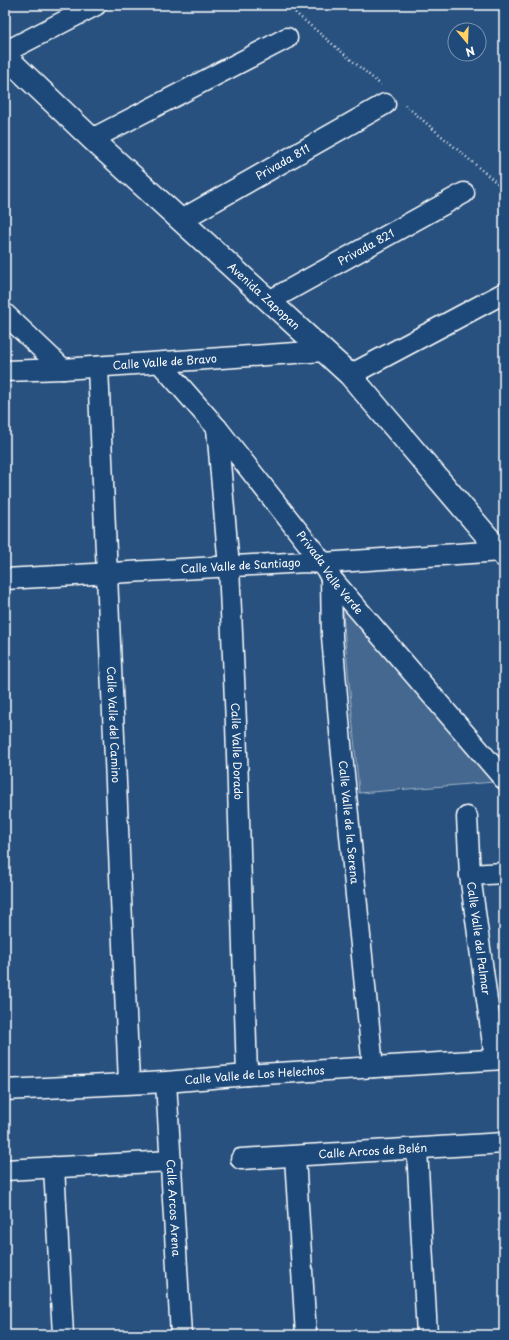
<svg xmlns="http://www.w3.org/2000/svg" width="509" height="1340" viewBox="0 0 509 1340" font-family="'Playpen Sans',sans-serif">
	<rect width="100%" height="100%" fill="#28517f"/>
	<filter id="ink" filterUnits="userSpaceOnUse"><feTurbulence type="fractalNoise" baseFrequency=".025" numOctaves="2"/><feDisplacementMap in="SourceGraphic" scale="8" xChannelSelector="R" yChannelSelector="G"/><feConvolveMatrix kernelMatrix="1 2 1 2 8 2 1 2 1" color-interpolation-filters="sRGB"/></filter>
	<g filter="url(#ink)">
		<path fill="#446890" stroke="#a2b4c8" d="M342,604L494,782L359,793Z"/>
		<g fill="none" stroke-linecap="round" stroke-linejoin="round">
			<g stroke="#fff" stroke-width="23">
				<g id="street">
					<path d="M5,52L96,5"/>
					<path d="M92,139L287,38"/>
					<path id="s1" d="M181,220L385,104"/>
					<path id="s2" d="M269,301L464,193"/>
					<path d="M5,314L63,369"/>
					<path id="s3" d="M160,363L217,428L323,563L331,578L504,779"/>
					<path id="s4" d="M98,367L129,1083"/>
					<path id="s5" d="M5,371L63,369L324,351"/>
					<path d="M350,375L504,293"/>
					<path id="s6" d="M217,428L229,567L236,723L247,1075"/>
					<path id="s7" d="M331,578L332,636L341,744L373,1067"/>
					<path id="s8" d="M5,579L306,562L323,563L501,551"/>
					<path id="s9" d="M467,817L470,875L495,1059"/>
					<path d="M470,875L504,873"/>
					<path id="s10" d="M166,1082L181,1335"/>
					<path id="s11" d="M5,1090L166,1082L247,1075L504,1059"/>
					<path d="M417,1149L427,1335"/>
					<path d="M295,1157L306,1335"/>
					<path id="s12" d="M241,1159L504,1143"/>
					<path d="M54,1167L63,1335"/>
					<path d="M5,1170L171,1161"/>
				</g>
			</g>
			<g stroke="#fff" stroke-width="25">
				<g id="secondary">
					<path id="s13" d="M5,56L92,139L350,375L504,556"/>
				</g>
			</g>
			<g stroke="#fff" stroke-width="2.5" stroke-dasharray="1 3" stroke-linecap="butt">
				<path d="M286,5L381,85"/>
				<path d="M405,105L504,189"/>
			</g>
			<use href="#street" stroke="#1f4a7a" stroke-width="20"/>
			<use href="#secondary" stroke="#1f4a7a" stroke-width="22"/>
		</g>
	</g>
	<g text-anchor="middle" stroke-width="3" stroke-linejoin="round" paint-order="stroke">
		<g font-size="11" fill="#fff" stroke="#1f4a7a">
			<text dy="4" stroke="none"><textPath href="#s1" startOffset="117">Privada 811</textPath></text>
			<text dy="4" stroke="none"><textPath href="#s2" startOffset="111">Privada 821</textPath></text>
			<text dy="4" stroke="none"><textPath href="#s13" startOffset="353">Avenida Zapopan</textPath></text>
			<text dy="4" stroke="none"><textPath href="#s5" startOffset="160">Calle Valle de Bravo</textPath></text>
			<text dy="4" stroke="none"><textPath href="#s8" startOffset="236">Calle Valle de Santiago</textPath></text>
			<text dy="4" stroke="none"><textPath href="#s3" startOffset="270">Privada Valle Verde</textPath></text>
			<text dy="4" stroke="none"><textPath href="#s4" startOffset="358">Calle Valle del Camino</textPath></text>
			<text dy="4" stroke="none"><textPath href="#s6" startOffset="324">Calle Valle Dorado</textPath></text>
			<text dy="4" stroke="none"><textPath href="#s7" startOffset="245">Calle Valle de la Serena</textPath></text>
			<text dy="4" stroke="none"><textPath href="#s9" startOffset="122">Calle Valle del Palmar</textPath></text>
			<text dy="4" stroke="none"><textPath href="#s11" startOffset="250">Calle Valle de Los Helechos</textPath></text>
			<text dy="4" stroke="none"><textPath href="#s12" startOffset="132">Calle Arcos de Belén</textPath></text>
			<text dy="4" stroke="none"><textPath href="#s10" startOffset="126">Calle Arcos Arena</textPath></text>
		</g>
	</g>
	<rect width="509" height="1340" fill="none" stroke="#1f4a7a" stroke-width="20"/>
	<rect x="10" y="10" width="489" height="1320" fill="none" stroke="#fff" stroke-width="1.5" filter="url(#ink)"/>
	<g transform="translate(467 42) rotate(161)"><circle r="19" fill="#1f4a7a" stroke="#7992af"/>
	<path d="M0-3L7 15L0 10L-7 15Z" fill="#ffd166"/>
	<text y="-6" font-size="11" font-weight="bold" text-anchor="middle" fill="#ffffff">N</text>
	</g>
</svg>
